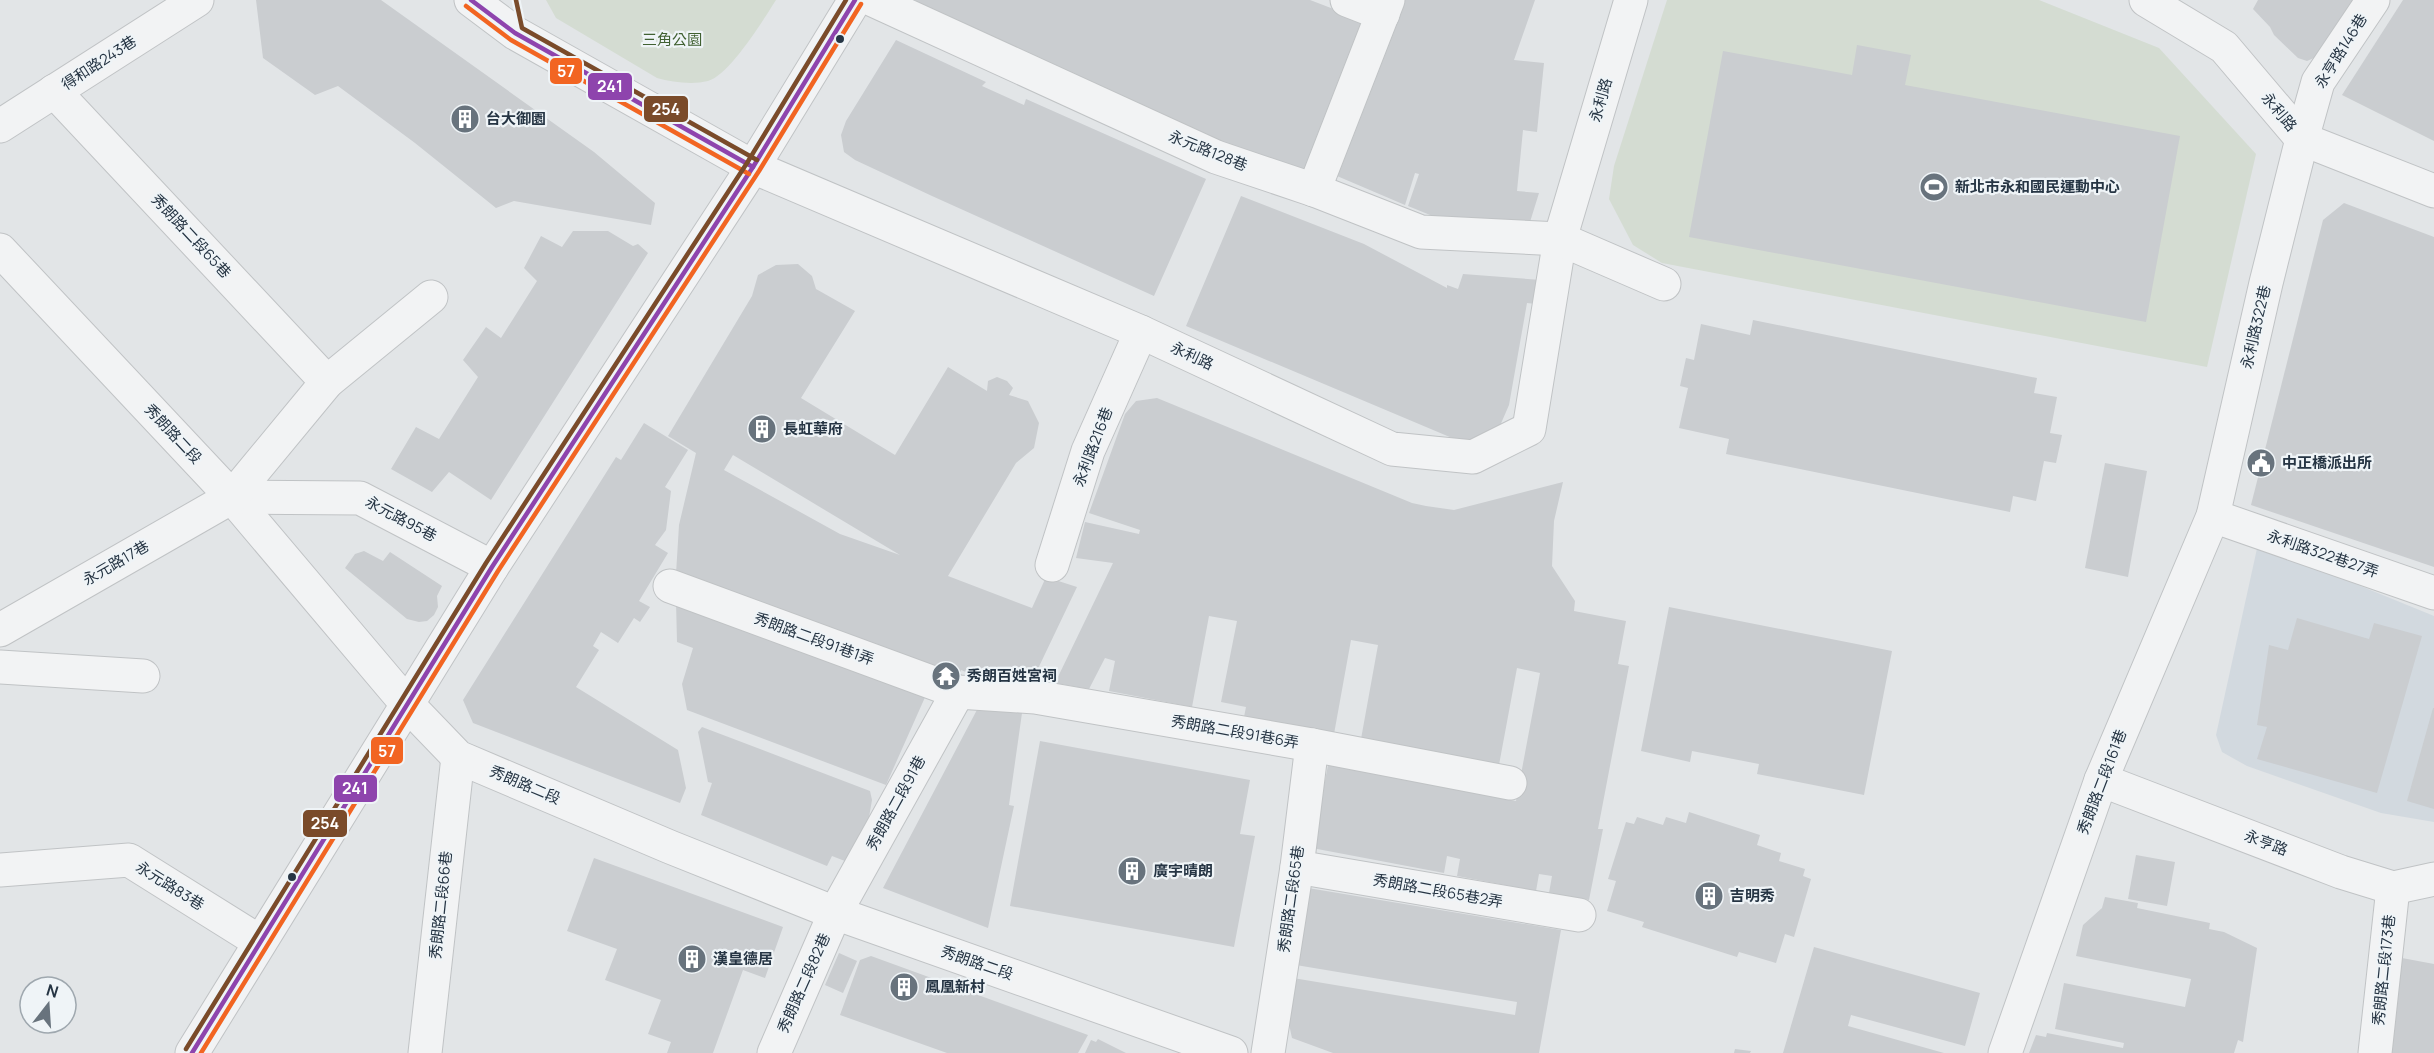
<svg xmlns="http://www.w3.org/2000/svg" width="2434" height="1053" viewBox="0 0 2434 1053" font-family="Manrope,'Noto Sans TC',sans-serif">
	<rect width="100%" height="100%" fill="#e2e5e7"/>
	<path fill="#d2d9df" d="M2258,544L2434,616V822L2381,813L2247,766L2222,752L2216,735Z"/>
	<g fill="#d4dcd2">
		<path d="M546,0H776C764,19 729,76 708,81C692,85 672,82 657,78L556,18Z"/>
		<path d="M1667,0H2039L2159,48L2256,154L2207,367L1662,263L1633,245L1609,199L1614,166Z"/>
	</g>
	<g fill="#cacdd0" fill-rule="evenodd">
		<path d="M256,0H381L594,152L655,203L651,225L514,201L496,208L415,143L338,86L315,95L263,58Z"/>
		<path d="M916,0H1310L1365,21L1304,180L914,3Z"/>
		<path d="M1403,0H1535L1514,60L1544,63L1537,132L1523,130L1517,191L1539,193L1530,222L1435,217L1408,206L1419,174L1415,173L1405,205L1337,176Z"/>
		<path d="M2258,0H2354L2316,57L2307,61L2298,58L2274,35L2270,27L2253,9Z"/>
		<path d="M2403,0H2434V141L2342,95Z"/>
		<path d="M896,40L986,82L982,86L1024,105L1026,99L1206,179L1154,296L932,196L855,160L844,152L841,135L846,121Z"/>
		<path d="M1857,45L1911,55L1905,85L2180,136L2146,322L1689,237L1723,51L1852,75Z"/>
		<path d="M1241,196L1364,244L1447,288V285L1458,289L1463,274L1541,280L1536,304L1527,303L1509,405L1496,435L1464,443L1186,326Z"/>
		<path d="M2344,203L2434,237V567L2251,505L2323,220Z"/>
		<path d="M573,231H608L633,246L638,244L648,253L491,500L449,472L432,492L391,469L416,427L439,439L478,377L463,360L486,327L501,338L537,281L524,268L541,236L562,247Z"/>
		<path d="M798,264L812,276L816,289L855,311L801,398L895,455L948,367L987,391L988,381L997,377L1007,381L1013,388L1009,395L1028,401L1039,423L1034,448L1016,463L948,576L1032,608L1046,577L1077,587L1034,677L1002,668L976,676L961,670L958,677L676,574L679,525L696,453L668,436L752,296L758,275L776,265ZM733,455L900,555L840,534L724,470Z"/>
		<path d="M1753,320L2037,378L2034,393L2057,397L2050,433L2062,435L2056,463L2044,461L2036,501L2013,496L2010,512L1726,454L1729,439L1679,428L1688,388L1680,386L1686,358L1694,360L1701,324L1750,335Z"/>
		<path d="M1157,398L1412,503L1426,506L1454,510L1563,482L1554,521L1552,566L1575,601L1574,611L1626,621L1618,664L1629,666L1598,829H1603L1589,900L1549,893L1552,876L1539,874L1536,891L1457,876L1460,859L1447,856L1444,873L1312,848L1328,765L1516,801L1540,673L1517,668L1499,765L1361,739L1378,645L1351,640L1334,734L1244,717L1246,707L1221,702L1237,621L1209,616L1192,707L1109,691L1115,661L1105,658L1089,689L1055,683L1113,563L1076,558L1085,522L1139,534L1140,530L1089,513L1125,414L1136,401Z"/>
		<path d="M644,423L688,450L665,487L671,491L666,530L655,545L668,553L639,601L650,607L640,622L634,618L618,643L601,632L593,646L599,650L576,687L678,750L686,788L680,803L473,723L463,700L616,457L621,460Z"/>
		<path d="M2105,463L2147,471L2128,577L2085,568Z"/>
		<path d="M364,551L383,561L390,552L442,586L437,596L438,607L434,615L427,621L419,622L407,619L345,568L355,554Z"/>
		<path d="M676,601L926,695L886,785L687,710L682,684L693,648L677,642Z"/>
		<path d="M1669,607L1892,651L1864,795L1757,774L1759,764L1692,751L1690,762L1641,751Z"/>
		<path d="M2297,618L2369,639L2374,623L2422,636L2377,793L2257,759L2267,727L2257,725L2269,645L2288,650Z"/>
		<path d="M979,706L1022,713L1009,805L1014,806L988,928L883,888Z"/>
		<path d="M2433,708H2434V809L2407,801Z"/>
		<path d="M702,727L870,791L872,800L868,823L850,863L832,856L827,866L701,815L712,783L708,782L698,732Z"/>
		<path d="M1040,741L1250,780L1240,834L1255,836L1234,947L1010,906Z"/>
		<path d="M1689,812L1760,835L1757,845L1781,853L1779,861L1805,869L1803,876L1811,879L1794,937L1785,934L1776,963L1739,952L1737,957L1642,927L1644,922L1607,911L1616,881L1608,879L1626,822L1634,824L1637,817L1663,825L1666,817L1686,823Z"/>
		<path d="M2136,855L2175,862L2167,906L2128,899Z"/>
		<path d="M594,858L783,927L765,978L743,970L713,1053H667L671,1042L648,1034L661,1000L605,980L617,949L567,931Z"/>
		<path d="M1308,888L1561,930L1539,1053H1333L1292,1038L1287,1015L1293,978L1515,1015L1517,1002L1296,965Z"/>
		<path d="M2105,897L2138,903L2137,908L2210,923L2209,929L2224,932L2257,948L2243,1042L2238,1040L2234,1053H2029L2036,1035L2046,1037L2047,1033L2123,1048L2124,1043L2055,1029L2064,983L2185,1007L2191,979L2076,956L2083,925L2102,908Z"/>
		<path d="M1814,947L1980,993L1965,1046L1851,1015L1848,1026L1944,1053H1783Z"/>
		<path d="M839,953L857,961L843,993L825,985Z"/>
		<path d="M871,956L1088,1035L1078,1053H947L840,1015L860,960Z"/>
		<path d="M2402,958L2434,964V1053H2389Z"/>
		<path d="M1098,1039L1126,1053H1085L1091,1040L1096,1042Z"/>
		<path d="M1735,1049L1751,1051L1750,1053H1734Z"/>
	</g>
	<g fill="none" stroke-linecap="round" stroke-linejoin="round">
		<g stroke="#c0c3c5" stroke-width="35">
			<g id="minor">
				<path d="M471,0L515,33L753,167L1141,332L1392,449L1473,457L1529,429L1560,239L1631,0"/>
				<path d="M873,0L1216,157L1314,190L1421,232L1560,239L1664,284"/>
				<path d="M1347,0L1383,14"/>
				<path d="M2146,0L2224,47L2302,139L2434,191"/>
				<path d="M54,91L327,382"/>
				<path d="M0,126L197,0"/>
				<path d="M1314,190L1388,0"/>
				<path d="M0,250L232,497L407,704L458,757L670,847L835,913L1231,1053"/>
				<path d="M232,497L360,498L492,567"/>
				<path d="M2213,516L2434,593"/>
				<path d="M1052,565L1088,451L1141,332"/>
				<path d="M670,586L958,692L1035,697L1312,745L1510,783"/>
				<path d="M0,630L232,497L327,382L431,297"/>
				<path d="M0,667L143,676"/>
				<path d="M2101,780L2341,872L2393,888L2434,879"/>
				<path d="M1297,867L1579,915"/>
				<path d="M0,870L129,860L260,942"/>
				<path d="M192,1053L492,567L753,167L855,0"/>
				<path d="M425,1053L458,757"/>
				<path d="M774,1053L835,913L958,692"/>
				<path d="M1268,1053L1297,867L1312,745"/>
				<path d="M2005,1053L2101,780L2213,516L2266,283L2302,139L2318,82L2373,0"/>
				<path d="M2375,1053L2393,888"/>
			</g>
		</g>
		<use href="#minor" stroke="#f2f3f4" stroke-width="33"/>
		<g stroke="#eff4f7" stroke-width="9">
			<g id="bus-1">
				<path d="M471,0L515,33L753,167"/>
				<path d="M192,1053L492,567L753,167L855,0"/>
			</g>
		</g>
		<g stroke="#eff4f7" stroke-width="9">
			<g id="bus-2">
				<path d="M466,6L511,40L749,174"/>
				<path d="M201,1053L498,571L759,171L861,4"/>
			</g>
		</g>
		<g stroke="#eff4f7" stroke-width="9">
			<g id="bus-3">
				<path d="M516,0L522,28L757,160"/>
				<path d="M186,1049L486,563L747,163L846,0"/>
			</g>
		</g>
		<use href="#bus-1" stroke="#8e44ad" stroke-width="4.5"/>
		<use href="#bus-2" stroke="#f26522" stroke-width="4.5"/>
		<use href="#bus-3" stroke="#7a4b2a" stroke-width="4.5"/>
	</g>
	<defs>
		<g id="building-disc" transform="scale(1.5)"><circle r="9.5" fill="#68737d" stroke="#eff4f7"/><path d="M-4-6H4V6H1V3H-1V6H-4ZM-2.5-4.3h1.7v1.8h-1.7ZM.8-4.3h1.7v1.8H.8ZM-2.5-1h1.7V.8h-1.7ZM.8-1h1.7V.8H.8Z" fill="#fff"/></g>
		<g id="stadium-disc" transform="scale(1.5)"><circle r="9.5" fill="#68737d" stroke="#eff4f7"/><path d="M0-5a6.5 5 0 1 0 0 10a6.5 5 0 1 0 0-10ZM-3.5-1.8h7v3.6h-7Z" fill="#fff"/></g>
		<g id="civic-disc" transform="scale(1.5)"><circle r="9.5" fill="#68737d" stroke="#eff4f7"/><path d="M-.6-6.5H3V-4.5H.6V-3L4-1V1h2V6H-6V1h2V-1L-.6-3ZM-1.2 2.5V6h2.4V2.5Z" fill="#fff"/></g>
		<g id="temple-disc" transform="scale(1.5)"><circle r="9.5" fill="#68737d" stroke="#eff4f7"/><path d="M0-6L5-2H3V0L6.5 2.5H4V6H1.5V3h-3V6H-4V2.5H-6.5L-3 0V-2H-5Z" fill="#fff"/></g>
	</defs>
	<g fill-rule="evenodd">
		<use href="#building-disc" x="465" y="119"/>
		<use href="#stadium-disc" x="1934" y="187"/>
		<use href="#building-disc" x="762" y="429"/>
		<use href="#civic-disc" x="2261" y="463"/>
		<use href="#temple-disc" x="946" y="676"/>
		<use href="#building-disc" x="1132" y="871"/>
		<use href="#building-disc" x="1709" y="896"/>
		<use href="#building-disc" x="692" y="959"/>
		<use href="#building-disc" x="904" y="987"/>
	</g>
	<g fill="#263544" stroke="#eff4f7" stroke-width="2">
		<circle cx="840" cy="39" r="5"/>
		<circle cx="292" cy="877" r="5"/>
	</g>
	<g text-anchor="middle" stroke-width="4.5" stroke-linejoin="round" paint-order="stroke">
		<g font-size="15" fill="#416132" stroke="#eff4f7">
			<text x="672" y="45">三角公園</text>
		</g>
		<g font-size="15" fill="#263544" stroke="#eff4f7">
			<text transform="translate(2341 51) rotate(-58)" y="5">永亨路146巷</text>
			<text transform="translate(99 63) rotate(-33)" y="5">得和路243巷</text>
			<text transform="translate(1601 100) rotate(-74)" y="5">永利路</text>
			<text transform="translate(2279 112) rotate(50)" y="5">永利路</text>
			<text transform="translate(1208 151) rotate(22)" y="5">永元路128巷</text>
			<text transform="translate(191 236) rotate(47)" y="5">秀朗路二段65巷</text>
			<text transform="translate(2256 327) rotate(-77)" y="5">永利路322巷</text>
			<text transform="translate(1192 356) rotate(25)" y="5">永利路</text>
			<text transform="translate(173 434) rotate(47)" y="5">秀朗路二段</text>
			<text transform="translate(1093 447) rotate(-69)" y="5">永利路216巷</text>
			<text transform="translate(401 519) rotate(28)" y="5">永元路95巷</text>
			<text transform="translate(2323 554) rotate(19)" y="5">永利路322巷27弄</text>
			<text transform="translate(116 563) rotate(-30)" y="5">永元路17巷</text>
			<text transform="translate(814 639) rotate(20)" y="5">秀朗路二段91巷1弄</text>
			<text transform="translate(1235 732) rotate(10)" y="5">秀朗路二段91巷6弄</text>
			<text transform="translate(2102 782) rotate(-69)" y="5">秀朗路二段161巷</text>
			<text transform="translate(525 785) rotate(23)" y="5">秀朗路二段</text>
			<text transform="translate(896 803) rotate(-61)" y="5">秀朗路二段91巷</text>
			<text transform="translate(2266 843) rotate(21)" y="5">永亨路</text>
			<text transform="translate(170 886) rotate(32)" y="5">永元路83巷</text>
			<text transform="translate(1438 891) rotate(10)" y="5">秀朗路二段65巷2弄</text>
			<text transform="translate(1291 899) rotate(-82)" y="5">秀朗路二段65巷</text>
			<text transform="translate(441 905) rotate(-84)" y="5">秀朗路二段66巷</text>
			<text transform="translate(977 963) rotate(19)" y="5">秀朗路二段</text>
			<text transform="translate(2384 970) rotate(-84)" y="5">秀朗路二段173巷</text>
			<text transform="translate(804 983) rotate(-66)" y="5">秀朗路二段82巷</text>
		</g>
		<g font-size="15" font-weight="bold" fill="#263544" stroke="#eff4f7" text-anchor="start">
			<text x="486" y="124">台大御園</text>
			<text x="1955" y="192">新北市永和國民運動中心</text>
			<text x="783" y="434">長虹華府</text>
			<text x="2282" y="468">中正橋派出所</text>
			<text x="967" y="681">秀朗百姓宮祠</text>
			<text x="1153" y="876">廣宇晴朗</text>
			<text x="1730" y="901">吉明秀</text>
			<text x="713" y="964">漢皇德居</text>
			<text x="925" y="992">鳳凰新村</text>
		</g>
	</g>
	<g stroke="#eff4f7" stroke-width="2">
		<rect x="549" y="57" width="34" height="28" rx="6" fill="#f26522"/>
		<rect x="587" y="72" width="46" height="29" rx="6" fill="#8e44ad"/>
		<rect x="643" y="95" width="46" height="28" rx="6" fill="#7a4b2a"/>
		<rect x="370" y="736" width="34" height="29" rx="6" fill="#f26522"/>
		<rect x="333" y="774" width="45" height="29" rx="6" fill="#8e44ad"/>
		<rect x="302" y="809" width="46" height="29" rx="6" fill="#7a4b2a"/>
	</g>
	<g font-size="16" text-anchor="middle" font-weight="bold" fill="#fff">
		<text x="566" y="77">57</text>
		<text x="610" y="92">241</text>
		<text x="666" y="115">254</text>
		<text x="387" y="757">57</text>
		<text x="355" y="794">241</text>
		<text x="325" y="829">254</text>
	</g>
	<g transform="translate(48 1005) rotate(17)"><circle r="28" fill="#eff4f7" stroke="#9fa8af" stroke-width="1.5"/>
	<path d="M0-4.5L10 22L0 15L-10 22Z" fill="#68737d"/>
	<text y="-9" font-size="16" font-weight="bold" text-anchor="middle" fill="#263544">N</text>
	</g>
</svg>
